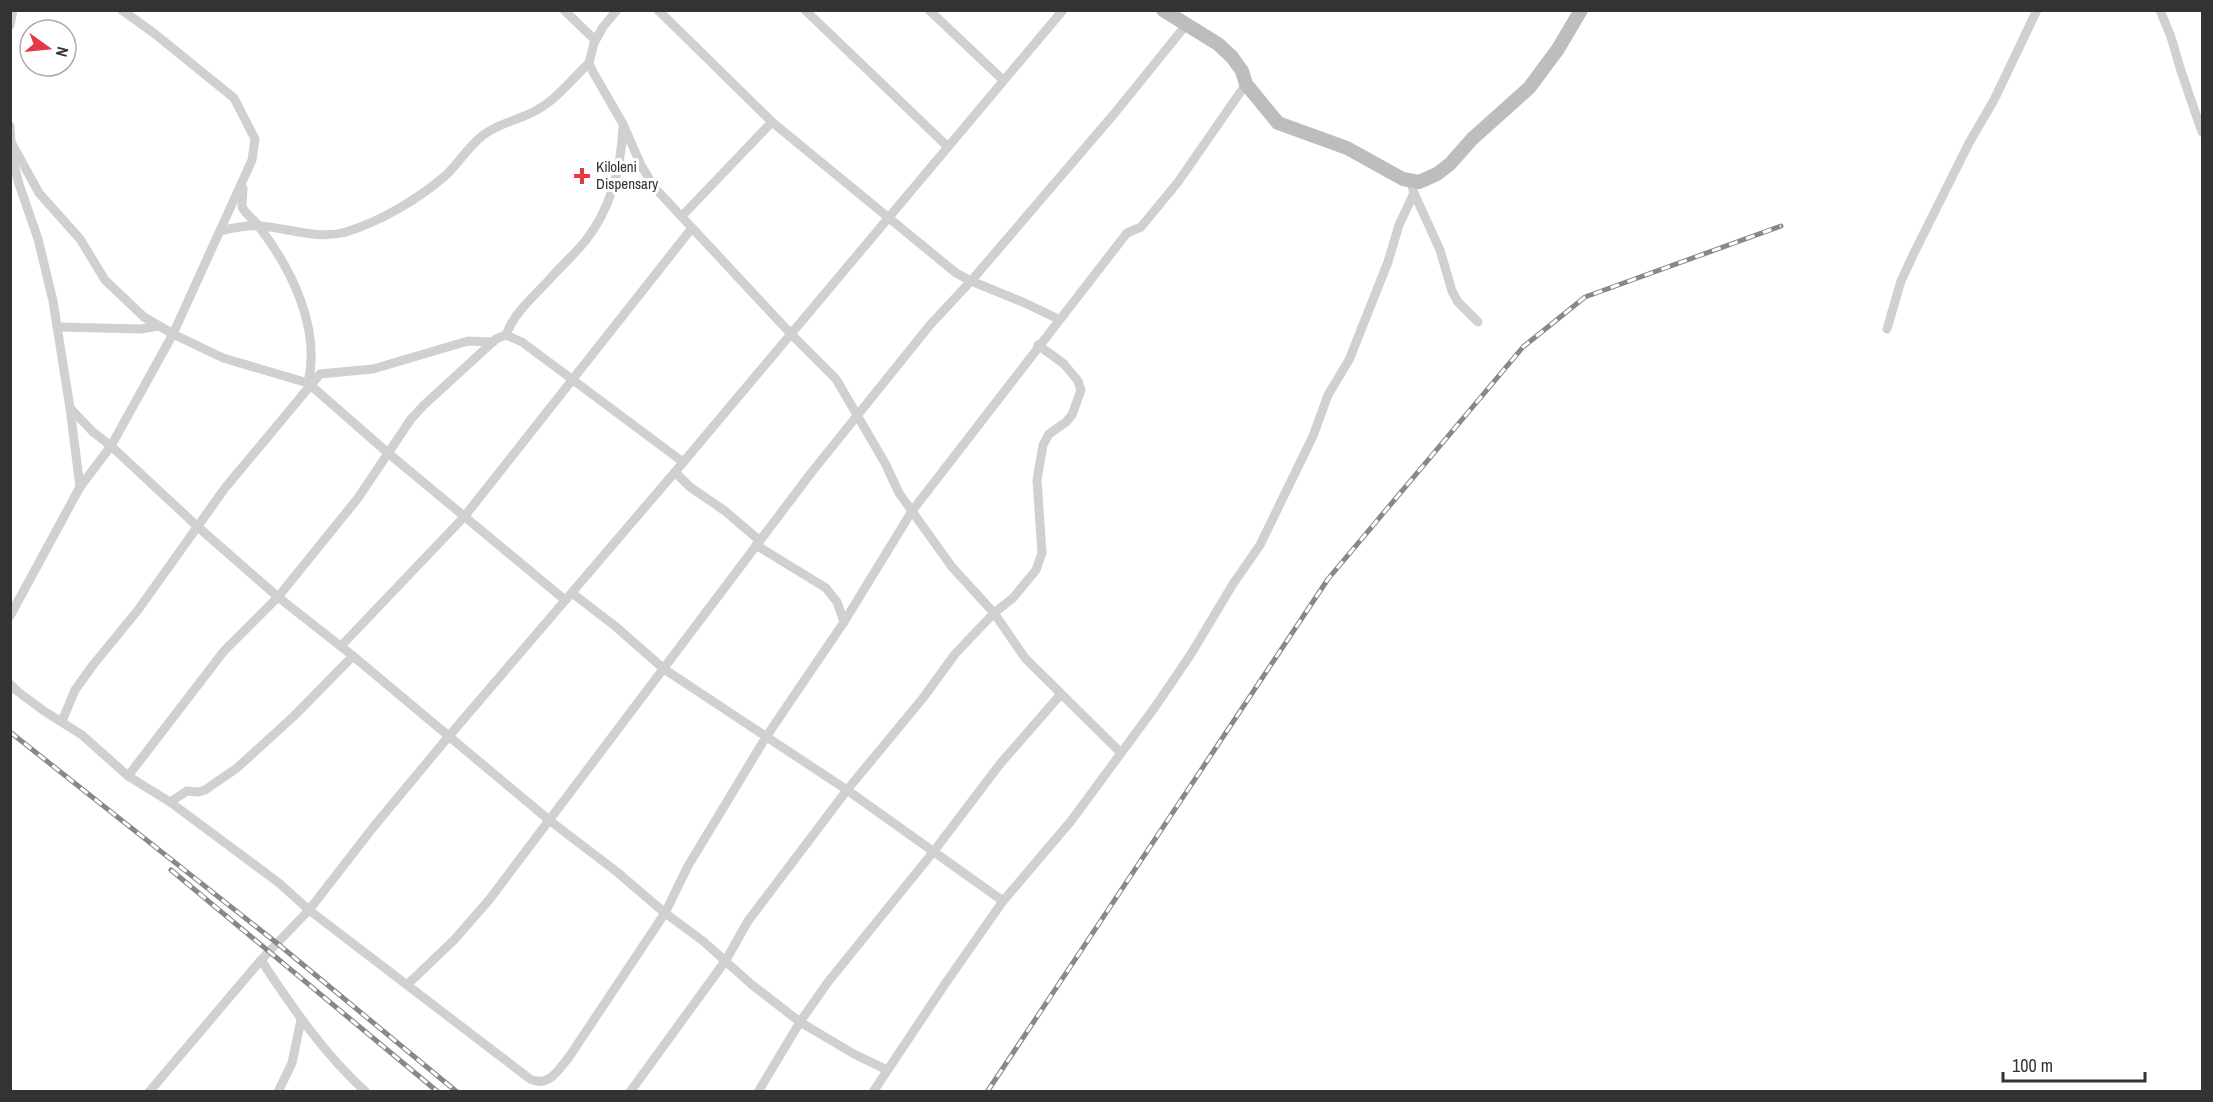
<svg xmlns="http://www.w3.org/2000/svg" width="2213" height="1102" viewBox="0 0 2213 1102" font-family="'Archivo Narrow',sans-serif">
	<rect width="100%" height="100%" fill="#fff"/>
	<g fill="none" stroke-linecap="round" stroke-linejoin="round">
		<g stroke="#d0d0d0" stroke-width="9">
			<path d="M564,10L595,40"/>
			<path d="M617,10L603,27L594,43L589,63L593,72L623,124L641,165L654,187L791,334L836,379L885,463L899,493L952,567L994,613L1025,658L1121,753"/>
			<path d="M658,10L772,122L956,273L971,281L1025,303L1058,319"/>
			<path d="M805,10L948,147"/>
			<path d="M929,10L1003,80"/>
			<path d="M2160,10L2171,37L2181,71L2202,132"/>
			<path d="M10,25L13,10"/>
			<path d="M10,126L12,158L19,184L38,239L53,301L70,408L80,487"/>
			<path d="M12,144L39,193L80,239L105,280L144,317L173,334L223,358L308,383L388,453L565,600"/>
			<path d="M243,188L242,207C247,216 255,220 260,228C292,270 321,329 308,383"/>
			<path d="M1414,193L1440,250L1452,291L1458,302L1478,322"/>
			<path d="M682,216L772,122"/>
			<path d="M220,231C233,228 246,225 260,226C289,228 317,240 346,232C381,221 417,200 445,176C458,164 468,147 482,136C497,124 515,121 531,113C555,102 571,80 589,63"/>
			<path d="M58,327L141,329L159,326"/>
			<path d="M1887,329L1901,281L1915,251L1969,143L1994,100L2037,10"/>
			<path d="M506,335C514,313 532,298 548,281C560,267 575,254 586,240C612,207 621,168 623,127"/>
			<path d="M70,408L93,432L111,446L198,527L278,597L353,656L549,820L617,872L665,913L703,941L751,984L800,1022L854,1054L887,1070"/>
			<path d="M675,472L690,487L725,511L759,540"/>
			<path d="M756,545L826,588L837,602L844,622"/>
			<path d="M572,593L615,626L664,669L847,790L1003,901"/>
			<path d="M10,616L80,487L111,446L173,334L252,160L255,139L234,98L155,34L122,10"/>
			<path d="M341,646L464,517L692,228"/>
			<path d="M10,684L17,691L44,711L82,735L128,776L170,802L279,883L309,910L530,1079C549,1088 558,1070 569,1057L665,913L688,866L766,737L844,622L912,511L1106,260L1127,233L1141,227L1178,182L1246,84"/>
			<path d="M62,721L75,690L93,665L138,610L225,488L320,374L373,369L468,341L493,342"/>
			<path d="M128,776L224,651L278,597L358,498L411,419L424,405L496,339L506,335L522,342L683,462"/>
			<path d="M170,802L187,791L198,792L205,790L237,768L294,716L353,656"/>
			<path d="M261,960C292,1007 324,1054 366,1092"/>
			<path d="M408,984L454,940L489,900L811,473L930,325L971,281L1114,114L1186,25"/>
			<path d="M149,1092L261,960L309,910L375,825L449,736L675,472L1063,10"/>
			<path d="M278,1092L292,1063L301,1020"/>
			<path d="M630,1092L726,960L748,921L847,790L923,698L955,654L994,613L1013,598L1036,570L1042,553L1037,480L1043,445L1049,434L1066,422L1072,415L1081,390L1078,381L1064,364L1038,345"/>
			<path d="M758,1092L800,1022L828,982L934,851L1000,764L1061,694"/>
			<path d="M873,1092L945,984L1003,901L1071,821L1155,707L1191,654L1233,584L1260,545L1313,436L1328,395L1349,360L1388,262L1399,225L1414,193L1411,182"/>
		</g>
		<path stroke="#bdbdbd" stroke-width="14" d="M1163,10L1218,44L1232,57L1242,71L1246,84L1278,123L1347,148L1403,179L1419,182L1437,174L1450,164L1472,139L1529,88L1558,49L1581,10"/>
		<g stroke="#888" stroke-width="5">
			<g id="rail">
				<path d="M10,732L278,944L457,1092"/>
				<path d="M171,870L438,1092"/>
				<path d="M987,1092L1328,579L1523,347L1585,297L1781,226"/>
			</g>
		</g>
		<use href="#rail" stroke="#fff" stroke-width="3" stroke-dasharray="9" stroke-linecap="butt"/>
	</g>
	<path fill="#e63946" stroke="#fff" stroke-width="2" d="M579 167h6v6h6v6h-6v6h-6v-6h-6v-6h6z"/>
	<g text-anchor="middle" stroke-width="6" stroke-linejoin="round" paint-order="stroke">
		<g font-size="15" fill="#333" stroke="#fff" text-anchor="start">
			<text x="596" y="172">Kiloleni<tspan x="596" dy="17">Dispensary</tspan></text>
		</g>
	</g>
	<rect width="2213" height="1102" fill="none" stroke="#333333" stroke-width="24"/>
	<g transform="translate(48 48) rotate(105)"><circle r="28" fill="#ffffff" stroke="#adadad" stroke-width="1.5"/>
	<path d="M0-4.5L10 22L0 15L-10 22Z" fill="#e63946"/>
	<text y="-9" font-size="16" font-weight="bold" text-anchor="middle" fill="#333333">N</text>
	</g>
	<path d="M2003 1072v9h142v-9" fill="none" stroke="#333333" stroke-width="3"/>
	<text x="2012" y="1072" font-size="18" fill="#333333" stroke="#ffffff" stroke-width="4.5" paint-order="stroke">100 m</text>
</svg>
